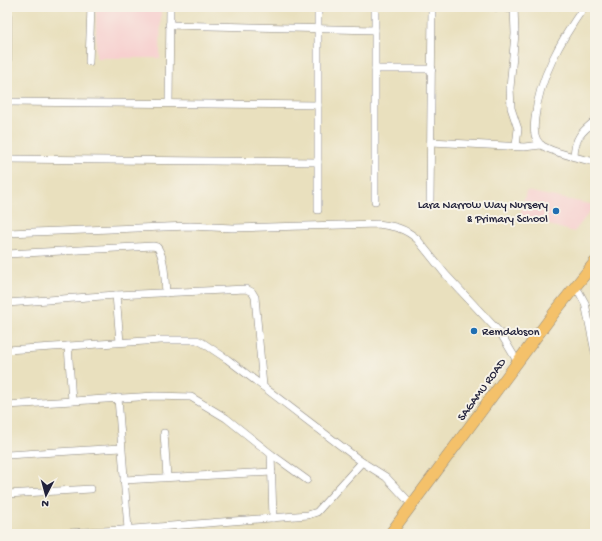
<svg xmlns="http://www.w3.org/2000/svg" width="602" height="541" viewBox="0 0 602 541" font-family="'Gochi Hand',sans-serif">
	<rect width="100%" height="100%" fill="#f7f3e8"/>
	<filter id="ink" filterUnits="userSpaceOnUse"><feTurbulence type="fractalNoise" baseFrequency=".025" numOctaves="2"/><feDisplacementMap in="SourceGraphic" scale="8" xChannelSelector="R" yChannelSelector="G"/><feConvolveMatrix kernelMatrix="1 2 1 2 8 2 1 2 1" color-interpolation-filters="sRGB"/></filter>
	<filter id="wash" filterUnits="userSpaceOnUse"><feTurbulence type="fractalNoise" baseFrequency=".012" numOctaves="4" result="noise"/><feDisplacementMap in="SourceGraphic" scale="16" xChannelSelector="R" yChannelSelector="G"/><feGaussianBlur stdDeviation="0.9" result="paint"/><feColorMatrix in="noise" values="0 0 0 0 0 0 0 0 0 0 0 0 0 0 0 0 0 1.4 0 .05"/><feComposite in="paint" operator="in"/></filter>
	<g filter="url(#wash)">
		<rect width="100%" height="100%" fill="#e9e0be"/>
		<g fill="#f7d0cf">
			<path d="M96,7H161L160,58H96Z"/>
			<path d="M526,191L595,205L574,232L520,217Z"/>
		</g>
	</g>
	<g filter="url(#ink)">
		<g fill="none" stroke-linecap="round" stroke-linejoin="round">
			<g stroke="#86817c" stroke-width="8">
				<g id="minor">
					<path d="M318,7V210"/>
					<path d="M375,7V201"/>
					<path d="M494,7L514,9"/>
					<path d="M514,7L515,34L510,88L511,108L518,129L516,146"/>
					<path d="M584,7C561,40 539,78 535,118C534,127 533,137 540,144C549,152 582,159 595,162"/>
					<path d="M169,25L375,30"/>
					<path d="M89,62L91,7"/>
					<path d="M375,69H432"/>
					<path d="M7,102L318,105"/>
					<path d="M169,103L170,7"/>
					<path d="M7,105L8,7"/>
					<path d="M431,142L524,147L541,145"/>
					<path d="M574,156C575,138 581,132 595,121"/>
					<path d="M7,159L318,162"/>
					<path d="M430,202L432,7"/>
					<path d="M7,233L190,226L233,228L378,224C393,226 405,228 417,239L446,275L501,334L517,361"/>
					<path d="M7,254L153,246L157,247C165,256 165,282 166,293"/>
					<path d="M571,291L579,292L585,303L595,352"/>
					<path d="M116,295L120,342"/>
					<path d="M7,303L116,295L246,289L252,292L255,297L263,386"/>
					<path d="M68,346L72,401"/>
					<path d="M7,350L161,340H197L203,343L227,359L362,462L386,477L412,505"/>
					<path d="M118,398L128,529"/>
					<path d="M7,405L155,396L191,397L226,418L271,454L273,518"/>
					<path d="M164,433L167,477"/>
					<path d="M271,454L307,480"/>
					<path d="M7,455L121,448"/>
					<path d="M124,480L272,472"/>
					<path d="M7,494L91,489"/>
					<path d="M49,534L121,530L308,515L317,512L362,462"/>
				</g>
			</g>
			<g stroke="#86817c" stroke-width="12">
				<path id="highway" d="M390,534L554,313L595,262"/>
			</g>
			<use href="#minor" stroke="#fff" stroke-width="7"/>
			<use href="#highway" stroke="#f4c16a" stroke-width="11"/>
		</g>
	</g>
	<g fill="#1f6fb2" stroke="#f7f3e8" stroke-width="1.5">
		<circle cx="556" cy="211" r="4"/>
		<circle cx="474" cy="331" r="4"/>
	</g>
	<g text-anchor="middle" stroke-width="4" stroke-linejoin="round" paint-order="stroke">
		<g font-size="12" fill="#22223b" stroke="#f7f3e8" text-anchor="end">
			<text x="548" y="208">Lara Narrow Way Nursery<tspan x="548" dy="14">&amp; Primary School</tspan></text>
			<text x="482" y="335" text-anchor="start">Remdabson</text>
		</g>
		<g font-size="12" fill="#22223b" stroke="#f7f3e8">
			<text transform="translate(481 389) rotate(-54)" y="4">SAGAMU ROAD</text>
		</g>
	</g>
	<rect width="602" height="541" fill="none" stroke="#f7f3e8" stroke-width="24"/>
	<g transform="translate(46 495) rotate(186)" stroke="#f7f3e8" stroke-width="3" paint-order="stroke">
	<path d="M0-3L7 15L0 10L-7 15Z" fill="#22223b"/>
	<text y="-6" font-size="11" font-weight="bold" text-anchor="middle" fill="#22223b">N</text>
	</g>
</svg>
